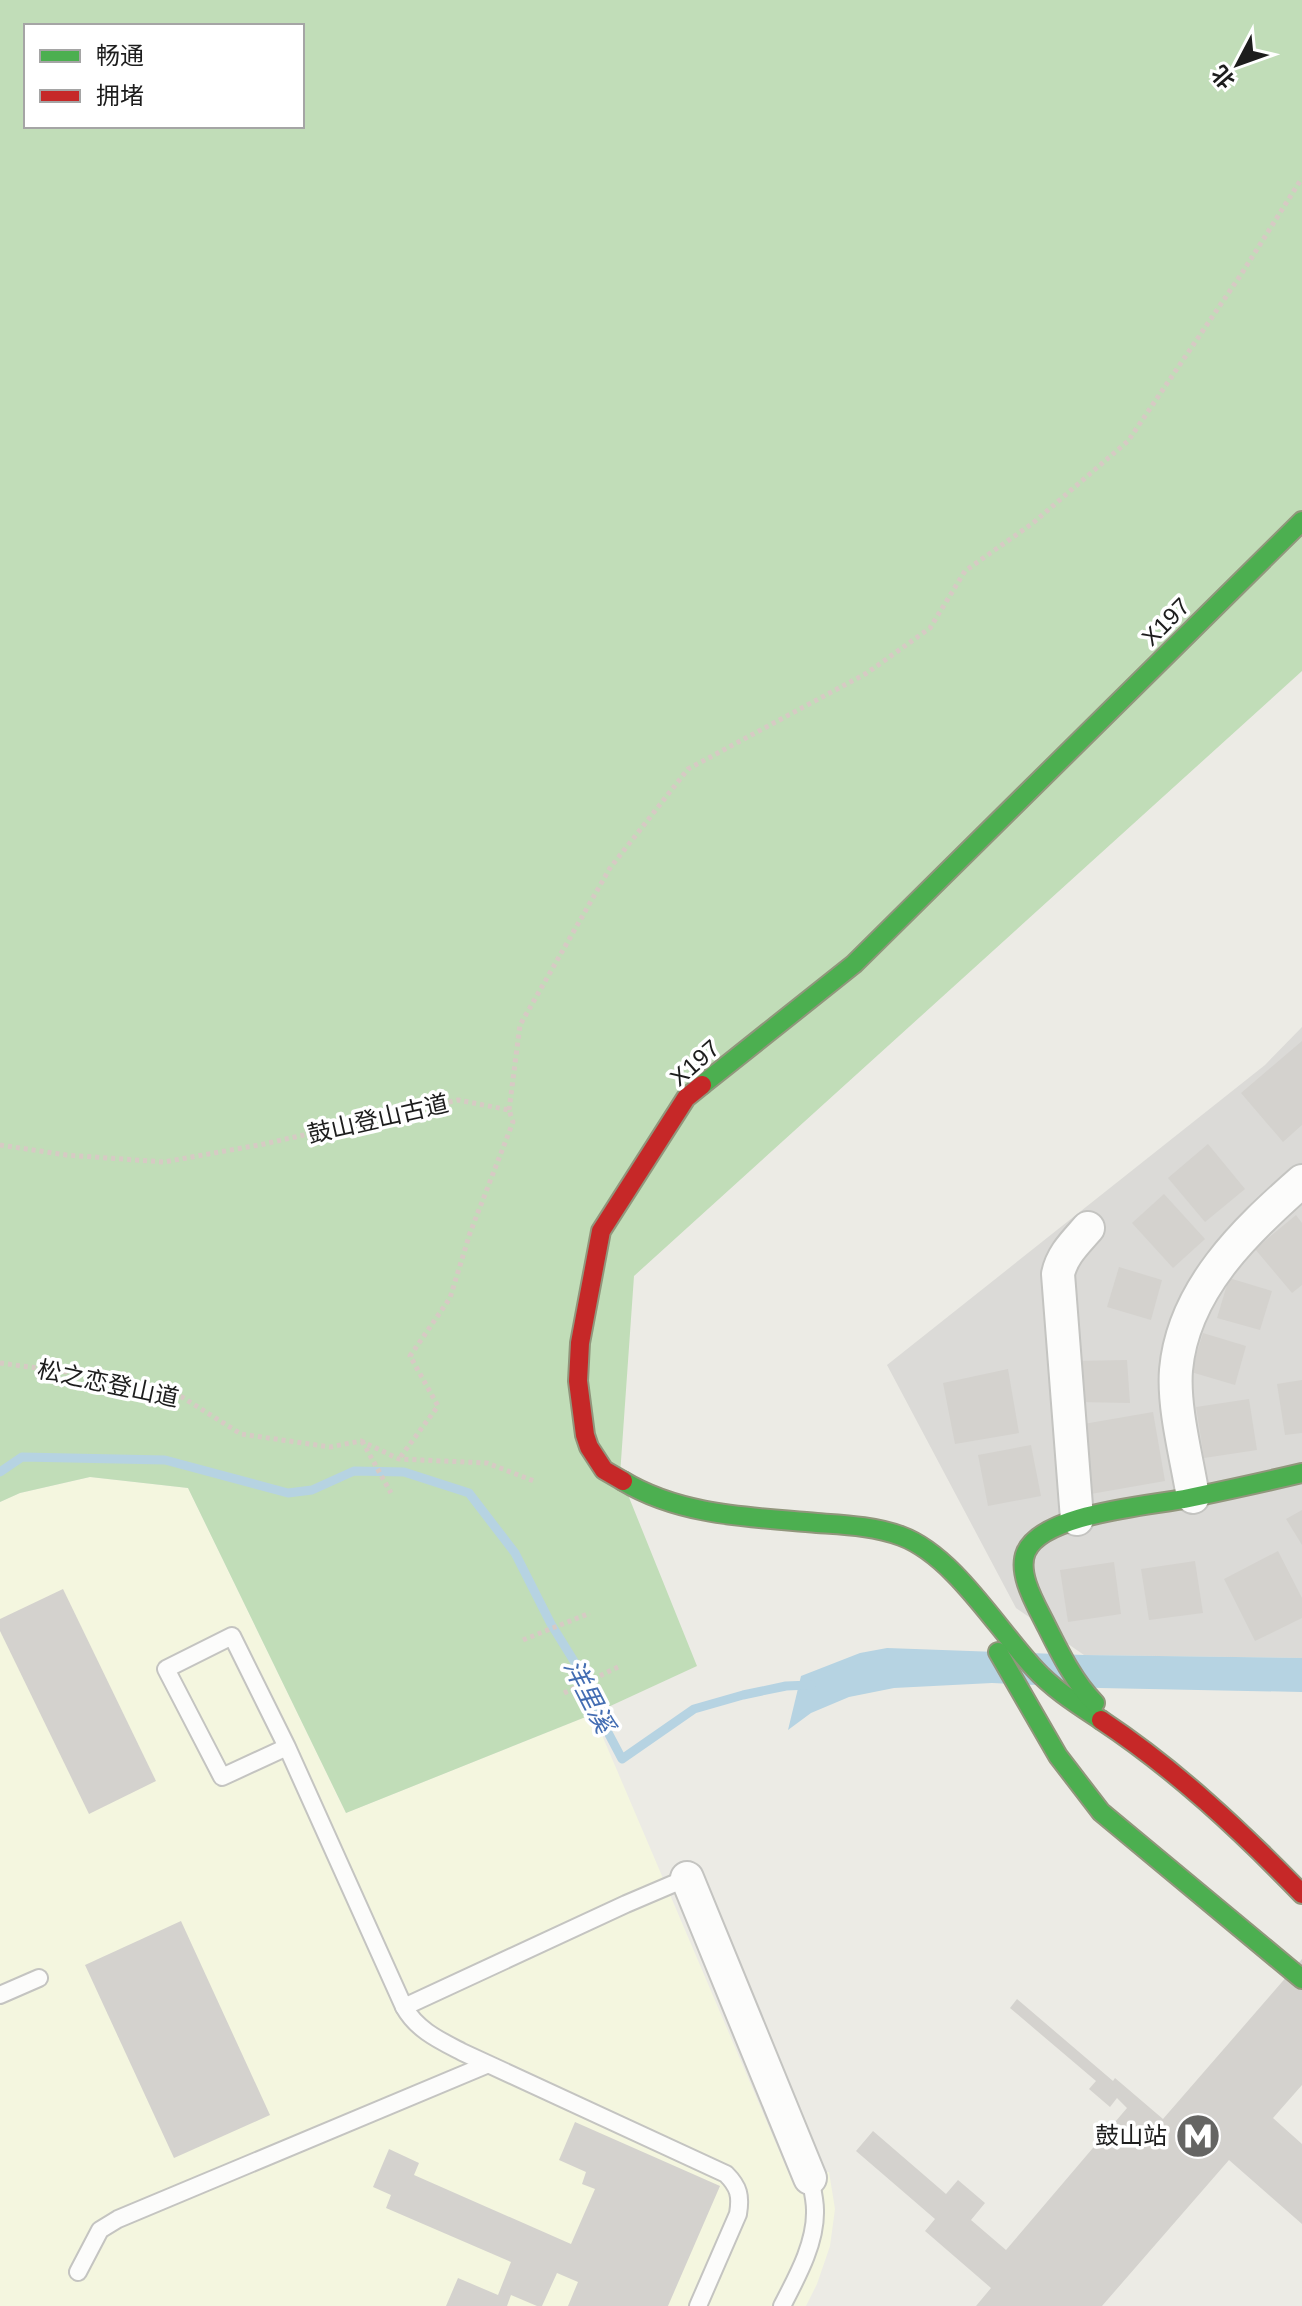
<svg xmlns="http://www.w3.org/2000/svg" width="1302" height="2306" viewBox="0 0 1302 2306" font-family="Helvetica,'Noto Sans SC',sans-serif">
	<rect width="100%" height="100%" fill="#ecebe5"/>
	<path fill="#dbdad7" d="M1302,1027V1658L1084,1655L1016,1608L887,1365L1265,1065Z"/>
	<path fill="#f4f6df" d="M90,1477L188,1488L346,1813L593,1714L792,2181L829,2172L835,2209L830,2246L817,2284L806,2306H0V1502L20,1493Z"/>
	<path fill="#c1ddb8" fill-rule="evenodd" d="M0,0H1302V671L634,1276L620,1475L697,1666L593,1714L346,1813L188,1488L90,1477L20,1493L0,1502ZM26,26H302V126H26Z"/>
	<path fill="#b6d3e2" d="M887,1648L1084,1655L1302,1658V1692L1100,1688L992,1683L894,1688L849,1697L811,1713L788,1730L801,1676L860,1653Z"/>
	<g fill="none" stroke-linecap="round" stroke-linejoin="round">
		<path stroke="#b6d3e2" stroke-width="9" d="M0,1472L22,1457L165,1460L288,1493L312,1490L354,1471L404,1472L469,1493L515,1553L551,1624L582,1674L603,1723L622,1759L694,1709L743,1695L786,1686L811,1685"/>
	</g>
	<g fill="#d4d2ce">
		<path d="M1302,1041V1125L1283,1142L1241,1093Z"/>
		<path d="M1208,1144L1245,1189L1205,1222L1168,1178Z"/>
		<path d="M1164,1194L1205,1239L1173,1268L1132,1223Z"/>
		<path d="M1296,1215L1302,1223V1285L1292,1293L1255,1249Z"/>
		<path d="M1119,1267L1162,1280L1151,1320L1107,1307Z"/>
		<path d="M1229,1278L1272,1291L1260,1330L1217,1318Z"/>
		<path d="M1203,1333L1246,1346L1235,1385L1191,1372Z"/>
		<path d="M1127,1360L1130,1403L1077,1402L1074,1361Z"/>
		<path d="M1008,1369L1019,1433L955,1444L943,1383Z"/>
		<path d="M1302,1380V1433L1285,1435L1277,1384Z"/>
		<path d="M1249,1399L1257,1450L1204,1458L1196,1407Z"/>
		<path d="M1153,1412L1165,1481L1085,1495L1072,1426Z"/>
		<path d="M1031,1445L1041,1496L988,1506L978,1455Z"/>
		<path d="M1302,1510V1545L1286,1519Z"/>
		<path d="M1278,1551L1302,1598V1618L1255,1641L1224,1579Z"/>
		<path d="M1195,1561L1203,1613L1149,1620L1141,1569Z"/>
		<path d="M1114,1562L1121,1614L1068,1622L1060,1570Z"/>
		<path d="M63,1589L156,1781L89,1814L0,1631V1619Z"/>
		<path d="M181,1921L270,2115L174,2158L85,1965Z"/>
		<path d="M1302,1959V2085L1273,2118L1302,2144V2224L1229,2160L1102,2306H976L991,2288L925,2231L935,2219L856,2151L873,2131L946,2194L958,2180L985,2203L971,2220L1006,2250L1127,2108L1117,2098L1110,2107L1089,2089L1096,2081L1010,2008L1017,1999L1113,2081L1115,2078L1163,2119Z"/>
		<path d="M575,2122L720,2186L668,2306H568L578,2282L557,2273L542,2306H537L511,2295L507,2306H446L458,2278L498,2295L511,2262L386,2208L391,2195L373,2187L389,2149L419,2163L414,2175L571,2244L595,2189L582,2184L586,2172L559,2160Z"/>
	</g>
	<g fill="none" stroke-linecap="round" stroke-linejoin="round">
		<g stroke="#c4c4c1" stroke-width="20">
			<g id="lane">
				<path d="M287,1747L222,1777L166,1669L232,1636L287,1747L404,2007L626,1904L687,1878"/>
				<path d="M0,1995L39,1978"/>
				<path d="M404,2007C417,2030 439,2040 462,2052L726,2174C739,2187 741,2196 738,2214L698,2306"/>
				<path d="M78,2272L100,2230L118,2219L486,2065"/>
				<path d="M782,2306C797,2277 816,2243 815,2210C815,2199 812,2188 810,2178"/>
			</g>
		</g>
		<g stroke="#c4c4c1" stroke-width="36">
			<g id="street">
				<path d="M1193,1497C1187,1459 1173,1408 1176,1370C1183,1290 1245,1231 1302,1181"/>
				<path d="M1077,1519L1058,1274C1062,1255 1075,1243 1088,1228"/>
				<path d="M687,1878L810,2178"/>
			</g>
		</g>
		<g stroke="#91967c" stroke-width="22">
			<g id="fast">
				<path d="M702,1085L854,964L1302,521"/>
				<path d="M623,1481C681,1516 751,1517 817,1523C845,1525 874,1526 901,1536C953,1555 996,1627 1034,1668C1053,1689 1077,1704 1101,1720"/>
				<path d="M998,1652L1058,1756L1101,1812L1302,1979"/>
				<path d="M1095,1703C1073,1681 1058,1649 1044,1621C1035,1603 1017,1573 1026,1552C1043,1513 1151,1506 1189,1498C1227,1490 1264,1482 1302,1473"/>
			</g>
		</g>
		<g stroke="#91967c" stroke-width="22">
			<g id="jam">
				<path d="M623,1481L604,1470L589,1447L585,1435L578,1381L580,1343L601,1231L686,1098L702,1085"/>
				<path d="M1101,1720C1175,1769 1240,1830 1302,1894"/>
			</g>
		</g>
		<g stroke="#d7cac4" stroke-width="5" stroke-dasharray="4 4" stroke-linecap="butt">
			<path d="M509,1110L520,1025L610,868L688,769L867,673L930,628L965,571L1033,523L1128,441L1242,273L1302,178"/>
			<path d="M0,1145L66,1155L164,1162L264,1144L458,1100L509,1110L513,1122L470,1233L450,1298L410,1356L438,1406L399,1459"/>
			<path d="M0,1363L89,1375L182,1397L241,1434L330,1447L361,1441L399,1459L487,1463L534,1481"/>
			<path d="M362,1441L391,1493"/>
			<path d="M523,1640L590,1613"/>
			<path d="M564,1693L618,1667"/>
		</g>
		<use href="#lane" stroke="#fcfcfb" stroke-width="16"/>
		<use href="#street" stroke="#fcfcfb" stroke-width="32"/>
		<use href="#fast" stroke="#4caf50" stroke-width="18"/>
		<use href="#jam" stroke="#c62828" stroke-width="18"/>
	</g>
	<defs>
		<g id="metro-disc" transform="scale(2.3)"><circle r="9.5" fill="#656563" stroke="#fff"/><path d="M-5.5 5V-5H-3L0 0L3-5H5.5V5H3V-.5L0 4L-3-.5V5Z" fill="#fff"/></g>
	</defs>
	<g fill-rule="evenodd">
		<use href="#metro-disc" x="1198" y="2136"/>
	</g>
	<g text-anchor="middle" stroke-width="7" stroke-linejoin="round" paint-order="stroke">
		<g font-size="24" fill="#1d1d1d" stroke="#fff">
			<text transform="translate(1166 622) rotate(-45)" y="8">X197</text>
			<text transform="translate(695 1063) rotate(-41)" y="8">X197</text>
			<text transform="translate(378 1119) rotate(-13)" y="8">鼓山登山古道</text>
			<text transform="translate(108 1384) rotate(12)" y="8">松之恋登山道</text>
		</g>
		<g font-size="24" fill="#1d1d1d" stroke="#fff" text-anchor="end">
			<text x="1167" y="2144">鼓山站</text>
		</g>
		<g font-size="26" font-style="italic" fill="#436db2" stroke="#fff">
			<text transform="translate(589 1696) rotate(63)" y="9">洋里溪</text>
		</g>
	</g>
	<rect x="24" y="24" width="280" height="104" fill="#ffffff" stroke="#a5a5a5" stroke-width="2"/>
	<rect x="40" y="50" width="40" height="12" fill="#4caf50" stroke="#a5a5a5" stroke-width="2"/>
	<text x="96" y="64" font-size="24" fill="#1d1d1d">畅通</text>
	<rect x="40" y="90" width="40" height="12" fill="#c62828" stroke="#a5a5a5" stroke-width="2"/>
	<text x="96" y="104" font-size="24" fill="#1d1d1d">拥堵</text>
	<g transform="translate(1238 64) rotate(229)" stroke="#ffffff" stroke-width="6" paint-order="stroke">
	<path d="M0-6L14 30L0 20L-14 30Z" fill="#1d1d1d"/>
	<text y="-12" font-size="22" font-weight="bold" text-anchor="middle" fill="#1d1d1d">北</text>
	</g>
</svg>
